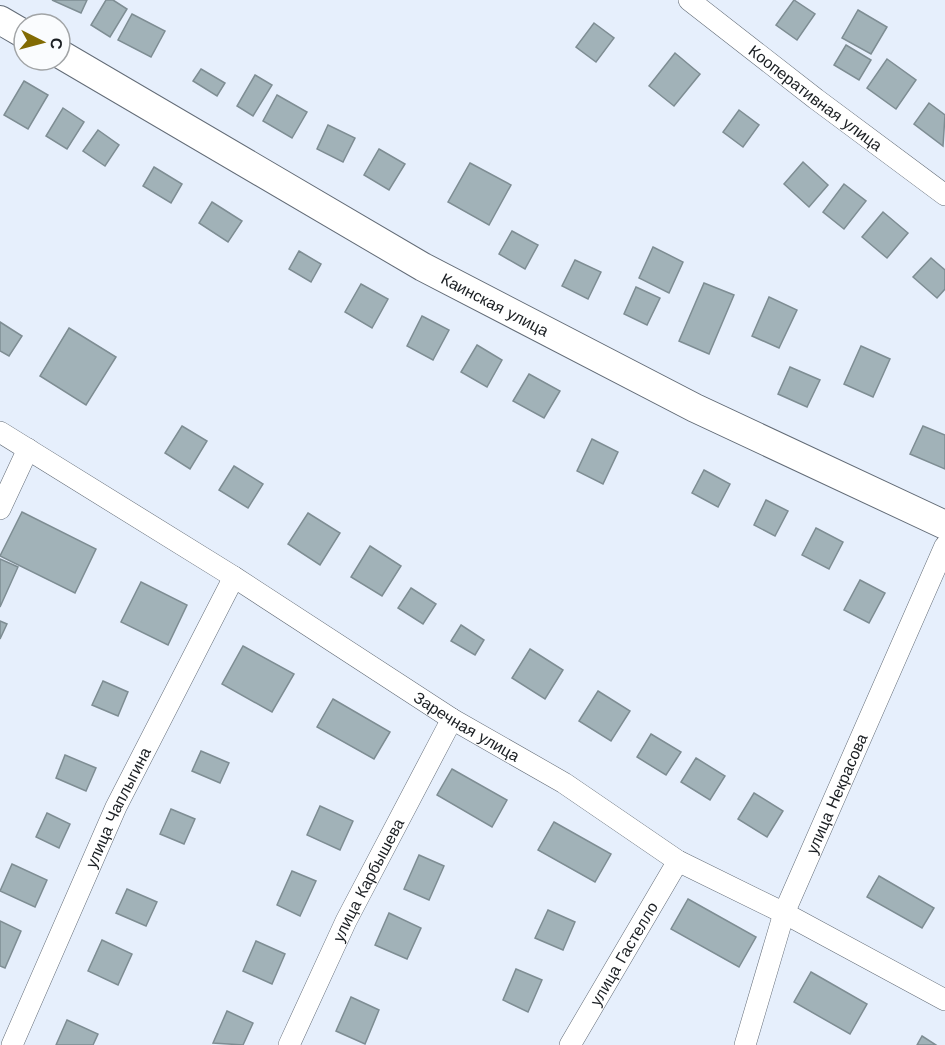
<svg xmlns="http://www.w3.org/2000/svg" width="945" height="1045" viewBox="0 0 945 1045" font-family="'Work Sans',sans-serif">
	<rect width="100%" height="100%" fill="#e6effc"/>
	<g fill="#a1b2b8" stroke="#7e8d93" stroke-width="1.5">
		<path d="M52,0H87L81,13Z"/>
		<path d="M106,0H113L127,9L110,37L91,25Z"/>
		<path d="M794,0L815,14L797,40L776,25Z"/>
		<path d="M858,10L887,27L871,54L842,38Z"/>
		<path d="M132,14L165,31L151,57L118,40Z"/>
		<path d="M594,23L614,38L596,62L576,47Z"/>
		<path d="M846,45L871,60L859,80L834,65Z"/>
		<path d="M675,53L700,74L674,106L649,86Z"/>
		<path d="M887,59L916,80L896,109L867,88Z"/>
		<path d="M201,69L225,83L217,96L193,81Z"/>
		<path d="M255,75L272,85L253,116L237,106Z"/>
		<path d="M24,81L48,95L28,129L4,115Z"/>
		<path d="M277,95L307,112L292,138L263,121Z"/>
		<path d="M929,103L945,115L943,146L914,124Z"/>
		<path d="M63,108L84,122L67,149L46,136Z"/>
		<path d="M739,110L759,125L743,147L723,132Z"/>
		<path d="M328,125L355,138L343,162L317,149Z"/>
		<path d="M98,130L119,145L105,166L83,151Z"/>
		<path d="M379,149L405,164L389,190L364,175Z"/>
		<path d="M803,162L828,185L809,207L784,184Z"/>
		<path d="M470,163L511,185L489,225L448,202Z"/>
		<path d="M154,167L182,184L171,203L143,186Z"/>
		<path d="M844,184L866,201L844,229L823,212Z"/>
		<path d="M212,202L242,221L228,242L199,223Z"/>
		<path d="M883,212L908,233L887,258L862,237Z"/>
		<path d="M512,231L538,245L525,269L499,254Z"/>
		<path d="M653,247L683,262L669,293L639,278Z"/>
		<path d="M299,251L321,264L311,282L289,269Z"/>
		<path d="M931,258L945,270V289L937,298L913,277Z"/>
		<path d="M575,260L601,272L588,299L562,286Z"/>
		<path d="M704,283L734,295L709,354L679,341Z"/>
		<path d="M361,284L388,299L372,328L345,312Z"/>
		<path d="M636,287L660,298L647,325L624,314Z"/>
		<path d="M769,297L797,310L779,348L752,336Z"/>
		<path d="M422,316L449,330L433,360L407,346Z"/>
		<path d="M0,322L22,336L9,356L0,351Z"/>
		<path d="M69,328L116,357L86,405L40,376Z"/>
		<path d="M477,345L502,360L487,387L461,372Z"/>
		<path d="M861,346L890,359L873,397L844,384Z"/>
		<path d="M790,367L820,380L807,407L778,394Z"/>
		<path d="M529,374L560,391L544,418L513,401Z"/>
		<path d="M182,426L207,441L190,469L165,453Z"/>
		<path d="M923,426L945,435V469L910,454Z"/>
		<path d="M592,439L618,452L603,484L577,471Z"/>
		<path d="M234,466L263,484L248,508L219,490Z"/>
		<path d="M704,470L730,484L718,507L692,493Z"/>
		<path d="M766,500L788,511L775,536L754,525Z"/>
		<path d="M22,512L96,549L75,593L0,556Z"/>
		<path d="M308,513L340,533L320,565L288,544Z"/>
		<path d="M816,528L843,542L829,569L802,555Z"/>
		<path d="M370,546L401,566L382,596L351,577Z"/>
		<path d="M0,559L18,567L0,607Z"/>
		<path d="M860,580L885,593L869,623L844,610Z"/>
		<path d="M141,582L187,605L168,645L121,622Z"/>
		<path d="M411,588L436,604L423,624L398,608Z"/>
		<path d="M0,621L7,624L0,639Z"/>
		<path d="M461,625L484,640L475,655L451,641Z"/>
		<path d="M243,646L294,674L272,712L222,684Z"/>
		<path d="M530,649L563,670L545,699L512,678Z"/>
		<path d="M103,681L128,692L118,716L92,705Z"/>
		<path d="M598,691L630,711L611,741L579,721Z"/>
		<path d="M333,699L390,732L374,759L317,727Z"/>
		<path d="M651,734L681,752L666,775L637,757Z"/>
		<path d="M201,751L229,763L220,783L192,771Z"/>
		<path d="M65,755L96,768L86,791L56,778Z"/>
		<path d="M696,758L725,776L710,800L681,782Z"/>
		<path d="M452,769L507,800L492,827L437,795Z"/>
		<path d="M754,793L783,811L767,837L738,819Z"/>
		<path d="M320,806L353,821L340,850L307,835Z"/>
		<path d="M171,809L195,819L184,844L160,834Z"/>
		<path d="M47,813L70,824L59,848L36,837Z"/>
		<path d="M554,822L611,854L595,882L538,850Z"/>
		<path d="M419,855L444,866L429,900L404,889Z"/>
		<path d="M12,864L47,880L35,907L0,891Z"/>
		<path d="M292,871L316,881L300,916L277,905Z"/>
		<path d="M879,876L934,908L922,928L867,897Z"/>
		<path d="M127,889L157,902L146,926L116,913Z"/>
		<path d="M688,899L756,937L739,967L671,929Z"/>
		<path d="M548,910L575,922L563,950L535,938Z"/>
		<path d="M389,913L421,928L407,959L375,945Z"/>
		<path d="M0,921L21,931L5,968L0,966Z"/>
		<path d="M102,940L132,954L118,985L88,971Z"/>
		<path d="M256,941L285,954L272,984L243,971Z"/>
		<path d="M516,969L542,980L528,1012L503,1000Z"/>
		<path d="M811,972L867,1004L850,1034L794,1002Z"/>
		<path d="M351,997L379,1010L365,1044L336,1031Z"/>
		<path d="M227,1011L253,1023L243,1045L213,1043Z"/>
		<path d="M67,1020L98,1034L93,1045H56Z"/>
		<path d="M922,1036L936,1045H917Z"/>
	</g>
	<g fill="none" stroke-linecap="round" stroke-linejoin="round">
		<g stroke="#636c77" stroke-width="22">
			<g id="street">
				<path id="s1" d="M689,0L816,99L945,195"/>
				<path id="s2" d="M0,432L234,577L452,719L564,783L678,861L784,913L945,1000"/>
				<path d="M0,509L28,449"/>
				<path id="s3" d="M12,1045L116,807L234,577"/>
				<path id="s4" d="M289,1045L346,921L452,719"/>
				<path id="s5" d="M570,1045L678,861"/>
				<path id="s6" d="M745,1045L784,913L945,546"/>
			</g>
		</g>
		<g stroke="#636c77" stroke-width="30">
			<g id="secondary">
				<path d="M0,20L24,34"/>
				<path id="s7" d="M60,54L423,267L695,408L945,525"/>
			</g>
		</g>
		<use href="#street" stroke="#fff" stroke-width="21"/>
		<use href="#secondary" stroke="#fff" stroke-width="28"/>
	</g>
	<g text-anchor="middle" stroke-width="4.5" stroke-linejoin="round" paint-order="stroke">
		<g font-size="16" fill="#1b1f23" stroke="#fafcfe">
			<text dy="6" stroke="none"><textPath href="#s1" startOffset="160">Кооперативная улица</textPath></text>
			<text dy="6" stroke="none"><textPath href="#s7" startOffset="502">Каинская улица</textPath></text>
			<text dy="6" stroke="none"><textPath href="#s2" startOffset="552">Заречная улица</textPath></text>
			<text dy="6" stroke="none"><textPath href="#s6" startOffset="268">улица Некрасова</textPath></text>
			<text dy="6" stroke="none"><textPath href="#s3" startOffset="260">улица Чаплыгина</textPath></text>
			<text dy="6" stroke="none"><textPath href="#s4" startOffset="183">улица Карбышева</textPath></text>
			<text dy="6" stroke="none"><textPath href="#s5" startOffset="106">улица Гастелло</textPath></text>
		</g>
	</g>
	<g transform="translate(42 42) rotate(96)"><circle r="28" fill="#fafcfe" stroke="#a1a4a6" stroke-width="1.5"/>
	<path d="M0-4.5L10 22L0 15L-10 22Z" fill="#826b04"/>
	<text y="-9" font-size="16" font-weight="bold" text-anchor="middle" fill="#1b1f23">С</text>
	</g>
</svg>
